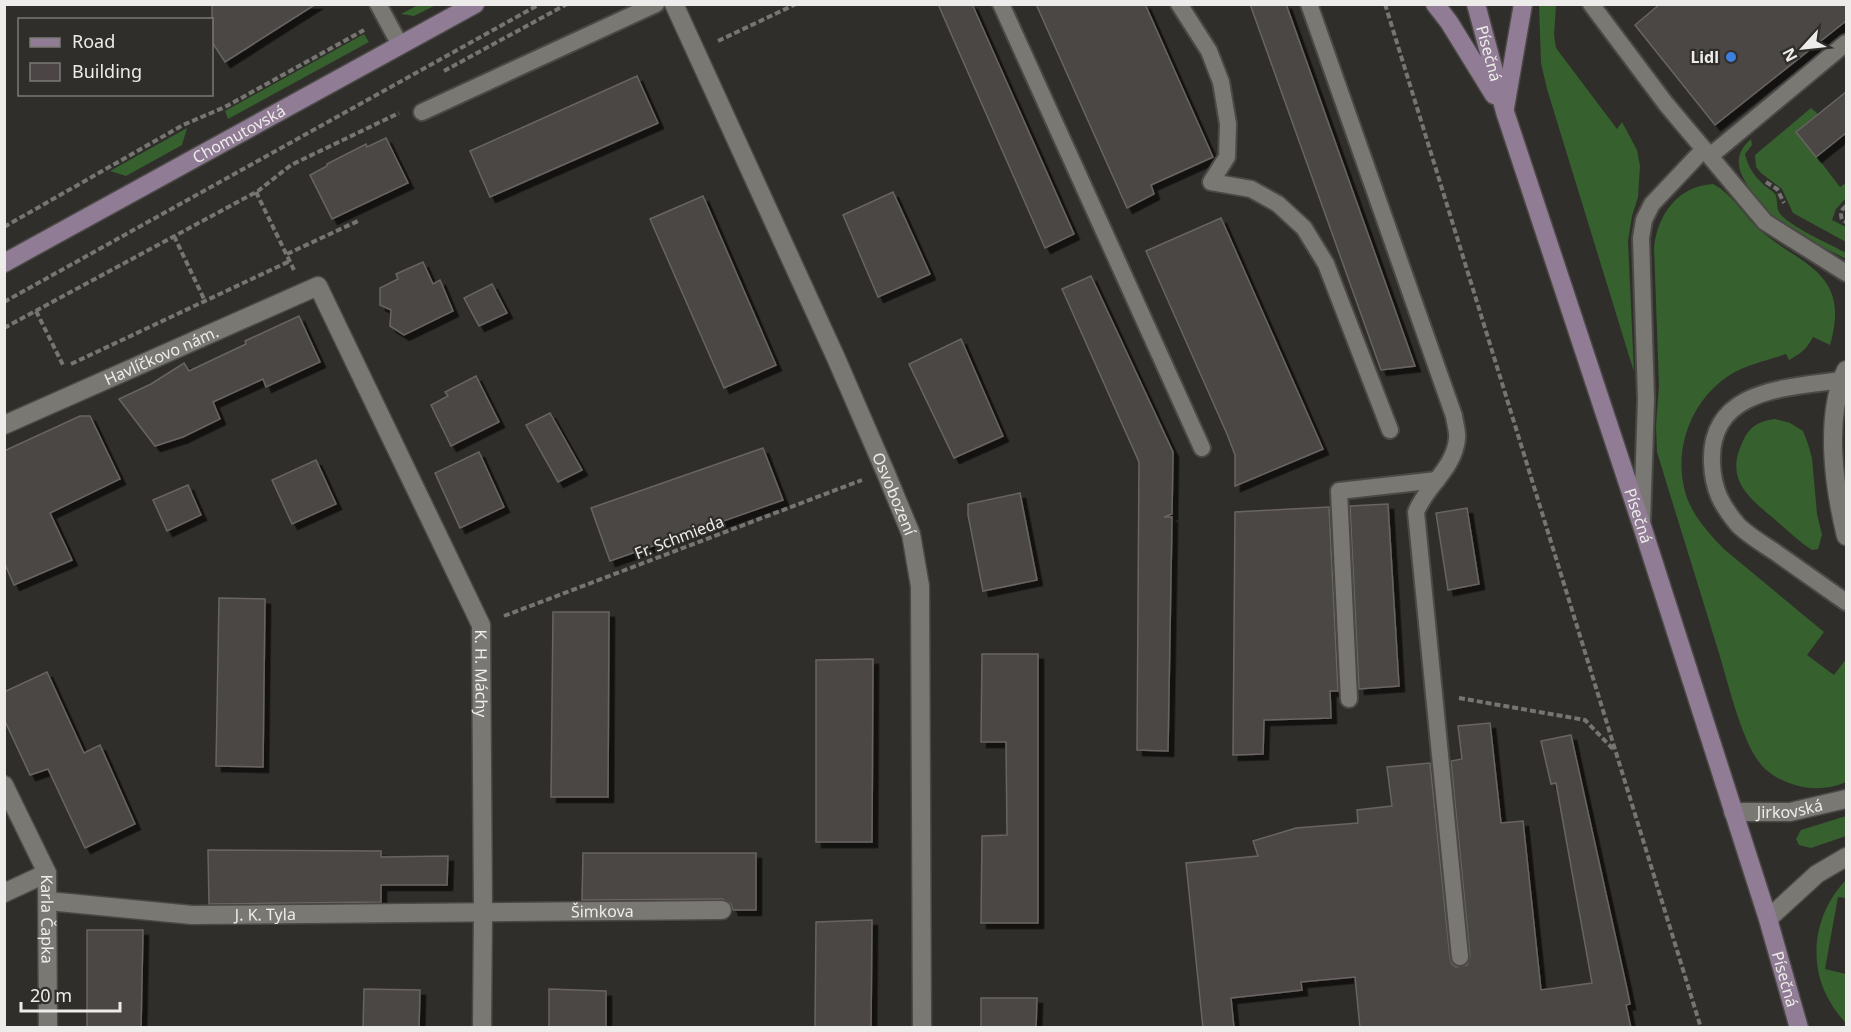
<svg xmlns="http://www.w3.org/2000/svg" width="1851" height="1032" viewBox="0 0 1851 1032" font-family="'Noto Sans',sans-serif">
	<defs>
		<filter id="shadow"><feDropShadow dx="5.5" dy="5.5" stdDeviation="0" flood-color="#0009"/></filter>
	</defs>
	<rect width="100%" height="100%" fill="#2f2e2a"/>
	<g fill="#36602e">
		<path d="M418,5H436L414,16L401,14Z"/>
		<path d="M1539,5H1556L1554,35L1556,48L1617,129L1622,122L1637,150L1640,166L1638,197L1632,216L1628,241L1634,372L1547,89L1541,63Z"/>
		<path d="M364,34L369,42L228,119L225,111Z"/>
		<path d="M1811,108L1818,114L1797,131L1840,187L1846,183V198L1836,209L1832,220L1846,227V242L1793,213L1782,189L1761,173L1756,167L1755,155Z"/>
		<path d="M187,128L182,145L126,176L110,171Z"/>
		<path d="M1751,139L1752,145L1745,154C1748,167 1754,176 1764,185C1767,188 1772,190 1775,194C1778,199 1776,206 1779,212C1786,225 1832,245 1846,253V259C1826,248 1804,239 1784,227C1773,220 1766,209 1758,200C1743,180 1727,160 1751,139Z"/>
		<path d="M1713,184C1734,195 1744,217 1762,232C1803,266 1851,273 1830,345L1813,337C1807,349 1800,354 1789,360L1786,354C1769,360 1749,364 1733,373C1691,398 1671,451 1687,498C1694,517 1710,535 1725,550L1824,632L1807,655L1834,675L1846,659V782C1820,794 1787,788 1765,769C1742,747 1728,681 1718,650C1698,584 1677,518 1657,452L1656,426L1659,386L1654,247C1658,214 1678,186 1713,184Z"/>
		<path d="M1775,419L1790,423L1803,431L1808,444L1812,458L1817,514L1822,535L1818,549L1812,550C1798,541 1786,529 1773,518C1746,495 1725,478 1743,441C1750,426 1759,421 1775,419Z"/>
		<path d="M1846,816V836L1811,848L1799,845L1796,839L1801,830Z"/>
		<path d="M1846,880V898L1838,897L1825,969L1846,974V1024C1842,1018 1836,1012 1832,1005C1806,965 1814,913 1846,880Z"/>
	</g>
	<g fill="#4b4645" stroke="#696462" stroke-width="1.5" filter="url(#shadow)">
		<path d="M212,4H316L225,62L212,42Z"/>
		<path d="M938,4H972L1074,234L1045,248Z"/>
		<path d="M1036,4H1145L1213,157L1151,185L1154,194L1127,208Z"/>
		<path d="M1250,4H1286L1415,366L1381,370Z"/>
		<path d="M1660,4H1846V21L1715,125L1635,25Z"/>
		<path d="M637,76L658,123L490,197L470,151Z"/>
		<path d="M1846,92V133L1816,157L1796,132Z"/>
		<path d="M386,138L408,183L332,219L310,175L327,166V164L366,144L367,147Z"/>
		<path d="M893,192L930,274L878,297L843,215Z"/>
		<path d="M703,196L776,365L724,388L650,219Z"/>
		<path d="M1221,218L1323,449L1235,486V455L1227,434L1146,251Z"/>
		<path d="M423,262L433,284L440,280L453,311L404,335L390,326L391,310L380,305V288L398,279L396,274Z"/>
		<path d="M1091,276L1173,452L1172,514L1164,517H1172L1168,751L1137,750L1139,462L1062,289Z"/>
		<path d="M492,284L507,313L479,326L464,298Z"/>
		<path d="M299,316L320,362L266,387L263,379L213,402L220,419L183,437L155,446L119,399L151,384L184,363L189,371L246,344L245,341Z"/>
		<path d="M961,339L1003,436L954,458L909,364Z"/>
		<path d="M476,376L499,422L451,446L431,405L448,396L445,392Z"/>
		<path d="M550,413L582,470L558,482L526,425Z"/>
		<path d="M80,416H90L120,479L50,513L72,560L14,585L4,562V451Z"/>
		<path d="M763,448L783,500L610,561L591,508Z"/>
		<path d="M479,452L504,507L460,528L435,473Z"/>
		<path d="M316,460L336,504L292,524L272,480Z"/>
		<path d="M188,485L201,515L167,531L153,500Z"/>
		<path d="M1020,493L1037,580L983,591L968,515V504Z"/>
		<path d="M1388,504L1399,686L1359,689L1350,506Z"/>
		<path d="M1329,507L1338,691H1330L1331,718L1264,720L1263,754L1233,755L1235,512Z"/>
		<path d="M1467,508L1479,584L1448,590L1436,513Z"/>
		<path d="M219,598L265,599L263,767L216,766Z"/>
		<path d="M553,612H609L608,797H551Z"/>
		<path d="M982,654H1038V923H981L982,836L1007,835L1006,742H981Z"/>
		<path d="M873,659L872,842H816V660Z"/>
		<path d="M47,672L84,753L100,745L135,824L85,848L48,769L30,775L4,719V692Z"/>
		<path d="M1490,723L1501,823L1523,821L1541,990L1592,983L1556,783L1551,784L1541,741L1571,735L1627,989L1630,1004L1626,1005L1631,1028H1360L1355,977L1301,982L1302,990L1231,998L1234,1028H1203L1186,863L1258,856L1253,841L1296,828L1358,823L1357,810L1392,806L1387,767L1430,763L1450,958L1452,964L1456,967L1467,965L1470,956L1451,761L1462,759L1458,726Z"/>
		<path d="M208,850L381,851V857L448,856L447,885H381V902L209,904Z"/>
		<path d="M583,853H756V910H733L731,904L722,899L582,900Z"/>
		<path d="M872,920L871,1028H815L816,922Z"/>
		<path d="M87,930H143L141,1028H87Z"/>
		<path d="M364,989L420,990L419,1028H363Z"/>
		<path d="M549,989L606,991V1028H549Z"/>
		<path d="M981,998H1037L1036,1028H981Z"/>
	</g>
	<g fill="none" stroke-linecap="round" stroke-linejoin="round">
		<g stroke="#4a4946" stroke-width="20">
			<g id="lane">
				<path d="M378,4L400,45"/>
				<path d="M1001,4L1202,448"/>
				<path d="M1179,4L1209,51L1221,82L1228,124L1227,157L1211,182L1251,189L1278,204L1304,228L1326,264L1390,430"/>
				<path d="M1309,4L1454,416C1455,424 1458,432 1457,439C1454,469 1426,486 1416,512L1460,957"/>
				<path d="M1591,4L1666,104L1765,222L1846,273"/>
				<path d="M422,112L656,4"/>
				<path d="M1710,156L1846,43"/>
				<path d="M1842,380C1787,388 1709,388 1712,463C1713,489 1721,505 1738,525C1748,535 1763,544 1775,552C1799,569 1823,586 1846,602"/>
				<path d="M1642,523L1646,399L1641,238L1644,220L1652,204L1704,149"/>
				<path d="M1349,699L1339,491L1437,480"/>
			</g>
		</g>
		<g stroke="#4a4946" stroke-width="21">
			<g id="street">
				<path id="s1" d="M674,4L836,358L885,471L911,534L920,586L922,1028"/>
				<path d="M1846,370C1824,417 1834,487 1846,536"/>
				<path id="s2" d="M4,425L318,286L481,625L483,912L482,1028"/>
				<path id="s3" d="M4,785L47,873L48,1028"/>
				<path id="s4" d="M1733,812H1790L1846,799"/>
				<path d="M4,893L47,873"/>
				<path id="s5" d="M48,901L192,915L722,910"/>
				<path d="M1768,919L1817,874L1846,857"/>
			</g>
		</g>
		<g stroke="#4a4946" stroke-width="21">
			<g id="secondary">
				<path d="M1435,4L1449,22L1494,95"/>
				<path id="s6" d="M1476,4L1505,112L1642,526L1768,919L1799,1028"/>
				<path d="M1505,108L1523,4"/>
				<path id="s7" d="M4,263L475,4"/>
			</g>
		</g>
		<g stroke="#767571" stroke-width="4" stroke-dasharray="6 3" stroke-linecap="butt">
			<path d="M1385,4L1701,1028"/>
			<path d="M718,41L796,4"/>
			<path d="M444,71L567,4"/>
			<path d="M1766,182L1777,189L1784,203"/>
			<path d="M256,192L294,270"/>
			<path d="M1846,206C1841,210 1840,213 1842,220L1846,222"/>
			<path d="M4,227L183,125L225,107L364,30"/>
			<path d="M174,236L205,301"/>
			<path d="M287,254L360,220"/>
			<path d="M4,302L540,4"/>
			<path d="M36,311L64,367"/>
			<path d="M4,328L258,191L291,165L399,113"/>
			<path d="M71,364L290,261"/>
			<path d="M504,616L862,480"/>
			<path d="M1459,698L1585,720L1614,750"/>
		</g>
		<use href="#lane" stroke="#7a7873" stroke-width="16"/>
		<use href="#street" stroke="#7a7873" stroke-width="18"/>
		<use href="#secondary" stroke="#907c94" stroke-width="18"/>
	</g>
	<circle fill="#3f7fe0" stroke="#2f2e2a" stroke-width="2" cx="1731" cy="57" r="6"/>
	<g text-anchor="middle" stroke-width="4.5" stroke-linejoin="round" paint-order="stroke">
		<g font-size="16" fill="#edecea" stroke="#2f2e2a">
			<text dy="6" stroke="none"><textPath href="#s6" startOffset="51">Písečná</textPath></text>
			<text dy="6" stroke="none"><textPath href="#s7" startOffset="268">Chomutovská</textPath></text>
			<text dy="6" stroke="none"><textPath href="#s2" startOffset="172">Havlíčkovo nám.</textPath></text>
			<text dy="6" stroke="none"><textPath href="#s1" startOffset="537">Osvobození</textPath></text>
			<text dy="6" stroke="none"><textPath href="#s6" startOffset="537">Písečná</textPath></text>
			<text transform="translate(679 537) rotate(-21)" y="6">Fr. Schmieda</text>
			<text dy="6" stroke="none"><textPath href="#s2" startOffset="768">K. H. Máchy</textPath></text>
			<text dy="6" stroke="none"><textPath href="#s4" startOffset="57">Jirkovská</textPath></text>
			<text dy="6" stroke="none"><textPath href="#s5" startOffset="555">Šimkova</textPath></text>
			<text dy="6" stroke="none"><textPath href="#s5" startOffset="218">J. K. Tyla</textPath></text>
			<text dy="6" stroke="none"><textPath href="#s3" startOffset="144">Karla Čapka</textPath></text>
			<text dy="6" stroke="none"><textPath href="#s6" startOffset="1023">Písečná</textPath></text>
		</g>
		<g font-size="16" font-weight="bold" fill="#edecea" stroke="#2f2e2a" text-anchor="end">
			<text x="1719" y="63">Lidl</text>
		</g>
	</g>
	<rect width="1851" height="1032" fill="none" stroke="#edecea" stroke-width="12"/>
	<rect x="18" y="18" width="195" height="78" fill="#2f2e2a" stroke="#7b7a77" stroke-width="1.5"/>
	<rect x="30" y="38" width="30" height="9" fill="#907c94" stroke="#7b7a77" stroke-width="1.5"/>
	<text x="72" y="48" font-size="18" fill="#edecea">Road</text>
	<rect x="30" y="63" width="30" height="18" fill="#4b4645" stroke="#7b7a77" stroke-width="1.5"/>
	<text x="72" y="78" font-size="18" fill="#edecea">Building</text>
	<g transform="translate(1803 48) rotate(243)" stroke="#2f2e2a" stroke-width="4.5" paint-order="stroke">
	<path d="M0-4.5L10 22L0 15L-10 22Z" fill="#edecea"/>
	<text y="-9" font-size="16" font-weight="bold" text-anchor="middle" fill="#edecea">N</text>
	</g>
	<path d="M21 1002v9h99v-9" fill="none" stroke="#edecea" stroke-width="3"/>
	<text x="30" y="1002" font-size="18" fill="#edecea" stroke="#2f2e2a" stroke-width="4.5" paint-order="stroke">20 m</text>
</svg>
